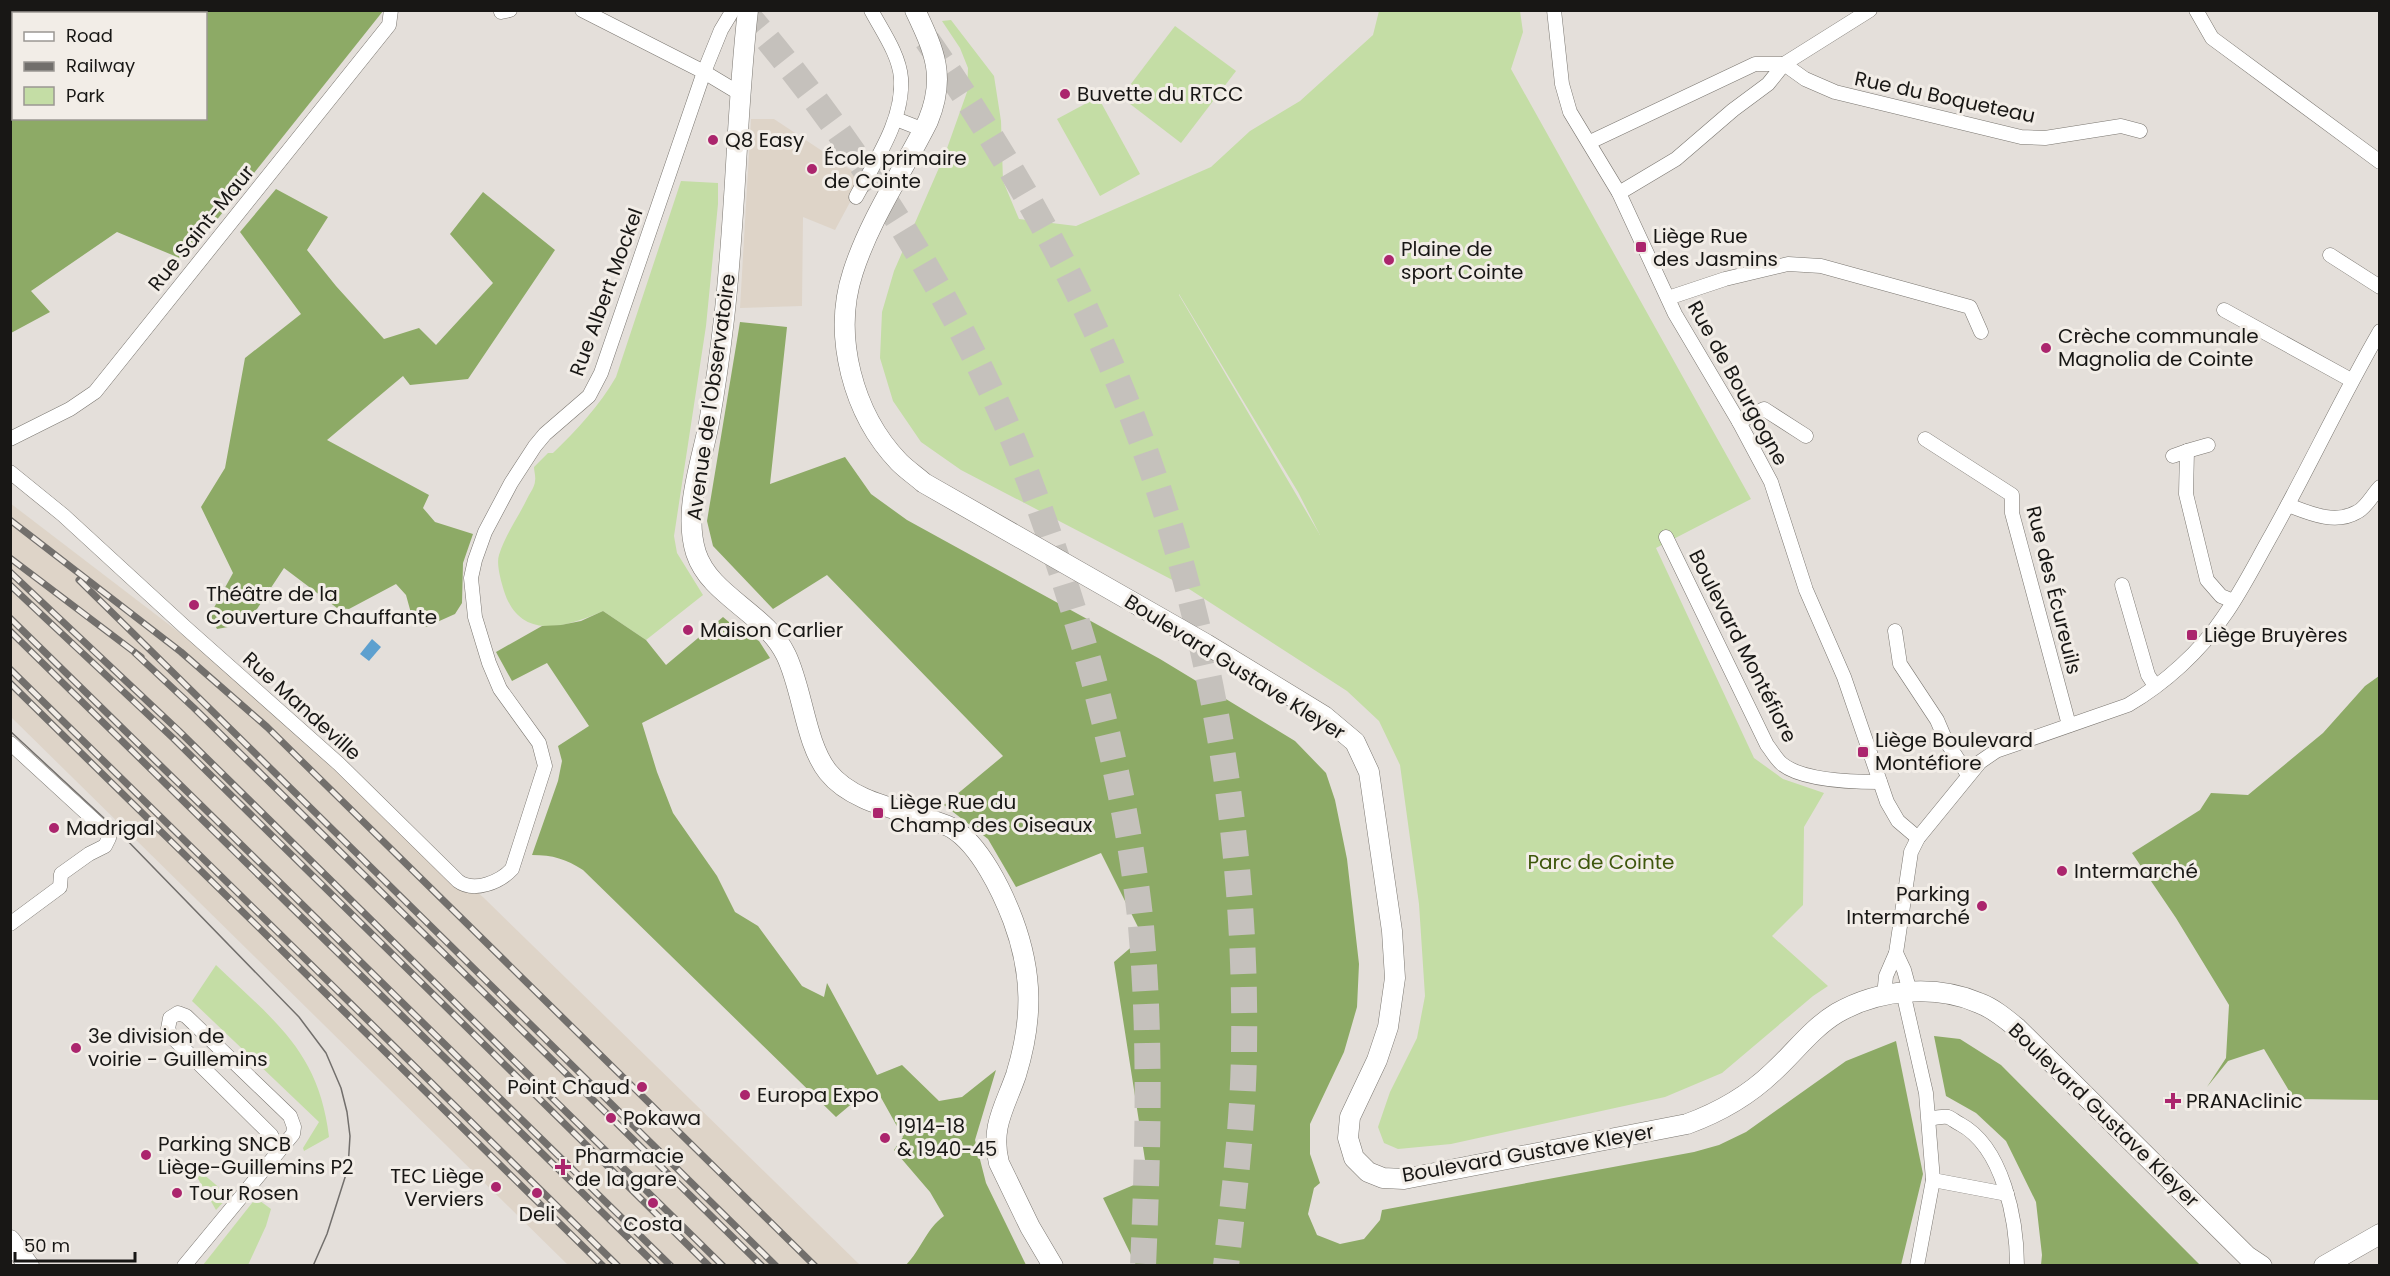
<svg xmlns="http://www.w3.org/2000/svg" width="2390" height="1276" viewBox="0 0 2390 1276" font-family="Poppins,sans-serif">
	<rect width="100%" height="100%" fill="#e4dfda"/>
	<g fill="#ded4c8">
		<path d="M751,119H774L863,178L835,230L803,217L802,306L740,308Z"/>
		<path d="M10,503L214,659L349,777L484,898L860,1265H568L11,717Z"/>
	</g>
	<g fill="#c4dda5" fill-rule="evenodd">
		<path d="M77,11H182L172,14H80Z"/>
		<path d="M1379,11H1520L1523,32L1511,69L1751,499L1656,548L1754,758L1783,779L1824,793L1804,827L1803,905L1772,936L1828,986L1813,996L1722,1073L1665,1097L1451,1144L1398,1149L1384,1143L1378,1127L1390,1092L1417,1038L1425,996L1419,904L1400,765L1379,721L1347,691L1186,587L961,470L921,442L893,401L880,358L882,312L894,271L945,154L967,92L968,68L960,48L942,21L951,20L994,76L1001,121L1003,181L1019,219L1076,226L1211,167L1250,131L1300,101L1373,35ZM1179,294L1298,492L1320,535L1179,295Z"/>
		<path d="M1175,26L1236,71L1181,143L1121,97Z"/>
		<path d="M1098,97L1140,174L1100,196L1057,119Z"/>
		<path d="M681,181L718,183V204L706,326L674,536L677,553L703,595L646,640L603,611C565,628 520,641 504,591C501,581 496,564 499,555C505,535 519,516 528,497C530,493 535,486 535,481C536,477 534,471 534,467L548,453H553C577,430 599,406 616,377Z"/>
		<path d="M216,965C274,1021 319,1051 329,1137L304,1151L303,1148L319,1122L192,1001Z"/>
		<path d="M195,1167L229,1196L216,1210L193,1170Z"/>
		<path d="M256,1198L271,1209L266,1226L248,1265H203Z"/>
	</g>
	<g fill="#8daa66">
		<path d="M194,11H383L192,251L182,259L117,232L31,291L50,312L11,333V74L13,76L14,118H206V14L189,13Z"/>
		<path d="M276,189L328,217L307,250L336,286L384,339L419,328L436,345L493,283L450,234L483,192L555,250L468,379L410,385L403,376L327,440L429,495L423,508L435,522L473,534L463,563L462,603L455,614L426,627L414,624L406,595L396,584L349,609L337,608L284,568L257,609L228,627L217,629L210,615L233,573L201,507L225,468L245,358L301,314L240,232Z"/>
		<path d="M740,322L787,327L770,484L845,457L871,494L907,520L1160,659L1295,741L1326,773L1335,800L1347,859L1359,964L1357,1007L1344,1052L1310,1124V1154L1320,1183L1314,1188L1308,1214L1317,1235L1340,1244L1364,1239L1380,1220L1382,1210L1694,1152L1719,1145L1746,1132L1846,1061L1896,1041L1923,1174L1901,1265H1136L1103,1198L1148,1179L1114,962L1143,937L1101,853L1016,887L988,839L944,805L1003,756L827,575L773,609L713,546L707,521Z"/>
		<path d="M603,611L646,640L666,665L723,617L736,628L759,641L770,658L642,723L657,772L673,813L717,876L735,912L758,926L802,986L824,997L827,983L877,1075L902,1065L939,1101L962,1097L996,1070L975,1140L986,1183L1026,1265H906C921,1250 926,1229 944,1216L930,1192L894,1150L903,1137L879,1094L861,1096L836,1117L583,870C566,859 553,855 532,855L558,781L562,761L558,746L589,726L547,663L512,681L496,652L542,626L561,625L581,621Z"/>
		<path d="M2379,676V1100L2294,1099L2264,1049L2228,1061L2207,1087L2226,1058L2229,1005L2176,918L2132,853L2200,810L2211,793L2248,795L2323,733L2365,686Z"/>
		<path d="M1934,1036L1960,1039L2001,1065L2200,1265H2041L2042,1255L2036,1202L2006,1141L1976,1113L1946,1096Z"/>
	</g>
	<path fill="#5da0cf" d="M372,639L381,647L369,661L360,654Z"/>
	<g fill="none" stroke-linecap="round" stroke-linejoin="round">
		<g stroke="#c5c1bc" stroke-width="26" stroke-dasharray="26 13" stroke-linecap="butt">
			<path d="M743,10C851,136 942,277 1008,428C1041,505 1067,586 1090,666C1113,751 1132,838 1141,926C1151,1039 1148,1152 1143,1266"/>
			<path d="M927,40C988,128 1043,218 1088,314C1196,540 1248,802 1244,1052C1243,1123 1234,1195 1226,1266"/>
		</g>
		<g stroke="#7a7670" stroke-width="15">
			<g id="street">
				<path d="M582,10L704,72L739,93"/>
				<path d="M1554,10L1562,84L1570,112L1619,193L1675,314L1739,422L1771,482L1806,590L1844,677L1887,802L1898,821L1918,838"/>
				<path d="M2196,10L2212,38L2380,162"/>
				<path d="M501,12L510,10"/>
				<path d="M1784,64L1805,79L1835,92L2021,137L2045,138L2121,126L2140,131"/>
				<path d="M896,119L924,130"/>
				<path d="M1590,142L1755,64H1784"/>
				<path d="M1619,193L1676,159L1733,110L1768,84L1784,64L1870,10"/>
				<path d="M856,197C875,161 904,120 901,78C899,54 882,31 871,10"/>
				<path d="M2330,255L2380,287"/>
				<path d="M1668,298L1725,279L1788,264L1821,266L1970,307L1981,332"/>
				<path d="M2224,310L2351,380"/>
				<path d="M1739,422L1764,409L1806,436"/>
				<path d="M10,439L70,409L95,392L389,25L391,10"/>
				<path d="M1925,439L2012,495V513L2069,725"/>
				<path d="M2187,451L2208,445"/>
				<path d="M2173,456L2187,451L2186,494L2207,580L2221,596L2233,601"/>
				<path d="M10,472L63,515L186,628L339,764L458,881C474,893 500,882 512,869L545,766L539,743L500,689L489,663L475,617L471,578L475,560L485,532L511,483L535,446L545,434L589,396L601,373L704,72L721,30L733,10"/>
				<path d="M2288,505C2309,513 2335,525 2357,512C2366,508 2373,494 2380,487"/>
				<path d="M1666,537L1767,745C1772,751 1776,759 1782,764C1803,781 1854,782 1880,782"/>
				<path d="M2122,585L2148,675L2155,686"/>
				<path d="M1895,631L1900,664L1937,720L1946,741L1968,775"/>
				<path d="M10,743L107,832L109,838L105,846L89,854L61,874L60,887L10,924"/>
				<path d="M1896,953L1904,970L1910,992"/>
				<path d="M1903,992L1926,1093L1933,1180L1917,1266"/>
				<path d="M1884,996L1886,976L1896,953L1911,852L1918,838L1980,762L1996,751L2128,705C2164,684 2201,651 2224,616C2241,592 2254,566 2268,541C2307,472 2340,400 2380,331"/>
				<path d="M1929,1119C1934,1118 1942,1116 1948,1117C1951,1118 1956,1122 1960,1124C2003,1147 2017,1220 2017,1266"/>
				<path d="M1933,1180L2007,1194"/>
				<path d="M184,1266L293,1134L294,1127L290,1116L186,1016L178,1013L170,1018L168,1029L172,1037L271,1135L279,1150"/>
			</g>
		</g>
		<g stroke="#7a7670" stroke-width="21">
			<g id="secondary">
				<path d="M748,10C736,113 736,216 724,319C720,354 715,389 709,423C701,464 683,512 696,553C710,596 766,613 786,655C803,690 805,743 828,772C851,801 894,808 928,819C936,822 945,824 952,828C980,845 1002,891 1013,920C1033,974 1033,1020 1016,1075C1005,1107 990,1127 999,1163L1030,1227L1053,1266"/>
				<path d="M915,10C935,52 946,77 928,121C903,171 870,219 853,272C832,336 853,414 899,462C907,470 916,476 924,483L1206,644L1324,716L1355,742L1369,772L1392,931L1395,978L1388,1027L1377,1060L1350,1117L1348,1138L1354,1158L1368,1172L1383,1178L1404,1179L1687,1124C1720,1112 1748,1096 1773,1072C1794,1053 1812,1028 1837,1013C1879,989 1935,984 1979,1003C1993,1008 2006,1019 2017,1028L2247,1256L2262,1266"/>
				<path d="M10,1240L29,1266"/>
				<path d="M2324,1266L2380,1234"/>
			</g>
		</g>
		<use href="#street" stroke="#fff" stroke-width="14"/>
		<use href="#secondary" stroke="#fff" stroke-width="20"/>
		<path stroke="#726f6c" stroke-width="1.5" d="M10,731L119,832L299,1017L326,1053L341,1088L347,1112L350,1136L348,1168L327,1234L313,1266"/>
		<g stroke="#726f6c" stroke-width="7">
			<g id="rail">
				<path d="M10,520L181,652L267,727L815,1266"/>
				<path d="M10,558L141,657"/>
				<path d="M10,572L179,731L723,1266"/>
				<path d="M79,580L776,1266"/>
				<path d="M10,585L174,739L709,1266"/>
				<path d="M10,618L671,1266"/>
				<path d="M10,631L657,1266"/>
				<path d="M135,653L194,708L762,1266"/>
				<path d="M10,669L618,1266"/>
				<path d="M10,683L603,1266"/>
			</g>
		</g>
		<use href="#rail" stroke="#f2ede7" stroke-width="4.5" stroke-dasharray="14" stroke-linecap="butt"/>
	</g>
	<g fill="#ab256d" stroke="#f2ede7" stroke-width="2">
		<circle cx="1065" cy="94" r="6"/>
		<circle cx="713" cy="140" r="6"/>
		<circle cx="812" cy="169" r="6"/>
		<rect x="1635" y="241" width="12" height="12" rx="3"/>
		<circle cx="1389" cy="260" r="6"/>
		<circle cx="2046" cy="348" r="6"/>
		<circle cx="194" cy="605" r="6"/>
		<circle cx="688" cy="630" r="6"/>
		<rect x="2186" y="629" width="12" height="12" rx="3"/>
		<rect x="1857" y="746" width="12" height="12" rx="3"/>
		<rect x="872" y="807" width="12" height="12" rx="3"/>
		<circle cx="54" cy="828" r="6"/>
		<circle cx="2062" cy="871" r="6"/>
		<circle cx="1982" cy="906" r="6"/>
		<circle cx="76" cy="1048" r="6"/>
		<circle cx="642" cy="1087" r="6"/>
		<circle cx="745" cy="1095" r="6"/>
		<path d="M2170 1092h6v6h6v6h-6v6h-6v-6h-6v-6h6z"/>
		<circle cx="611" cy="1118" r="6"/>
		<circle cx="885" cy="1138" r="6"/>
		<circle cx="146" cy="1155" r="6"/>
		<path d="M560 1158h6v6h6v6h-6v6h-6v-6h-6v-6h6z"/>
		<circle cx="496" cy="1187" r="6"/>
		<circle cx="177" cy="1193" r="6"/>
		<circle cx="537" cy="1193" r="6"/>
		<circle cx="653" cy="1203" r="6"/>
	</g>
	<g text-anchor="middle" stroke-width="6" stroke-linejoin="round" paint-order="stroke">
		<g font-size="20" fill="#181715" stroke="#f2ede7" text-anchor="start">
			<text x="1077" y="101">Buvette du RTCC</text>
			<text x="725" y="147">Q8 Easy</text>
			<text x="824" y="165">École primaire<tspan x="824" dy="23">de Cointe</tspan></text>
			<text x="1653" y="243">Liège Rue<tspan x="1653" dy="23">des Jasmins</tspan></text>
			<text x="1401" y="256">Plaine de<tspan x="1401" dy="23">sport Cointe</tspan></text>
			<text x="2058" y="343">Crèche communale<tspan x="2058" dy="23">Magnolia de Cointe</tspan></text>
			<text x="206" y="601">Théâtre de la<tspan x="206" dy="23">Couverture Chauffante</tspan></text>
			<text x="700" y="637">Maison Carlier</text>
			<text x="2204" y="642">Liège Bruyères</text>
			<text x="1875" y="747">Liège Boulevard<tspan x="1875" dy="23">Montéfiore</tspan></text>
			<text x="890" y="809">Liège Rue du<tspan x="890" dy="23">Champ des Oiseaux</tspan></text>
			<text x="66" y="835">Madrigal</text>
			<text x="2074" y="878">Intermarché</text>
			<text x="1970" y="901" text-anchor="end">Parking<tspan x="1970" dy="23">Intermarché</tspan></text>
			<text x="88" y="1043">3e division de<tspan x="88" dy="23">voirie - Guillemins</tspan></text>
			<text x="630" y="1094" text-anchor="end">Point Chaud</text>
			<text x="757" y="1102">Europa Expo</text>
			<text x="2186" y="1108">PRANAclinic</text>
			<text x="623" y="1125">Pokawa</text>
			<text x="897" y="1133">1914-18<tspan x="897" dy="23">&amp; 1940-45</tspan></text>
			<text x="158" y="1151">Parking SNCB<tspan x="158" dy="23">Liège-Guillemins P2</tspan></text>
			<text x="575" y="1163">Pharmacie<tspan x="575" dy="23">de la gare</tspan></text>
			<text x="484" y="1183" text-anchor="end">TEC Liège<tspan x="484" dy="23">Verviers</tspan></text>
			<text x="189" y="1200">Tour Rosen</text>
			<text x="537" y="1221" text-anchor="middle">Deli</text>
			<text x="653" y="1231" text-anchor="middle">Costa</text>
		</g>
		<g font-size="20" fill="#181715" stroke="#f2ede7">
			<text transform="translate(1945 97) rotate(12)" y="7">Rue du Boqueteau</text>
			<text transform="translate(201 228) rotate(-51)" y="7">Rue Saint-Maur</text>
			<text transform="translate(606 292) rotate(-70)" y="7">Rue Albert Mockel</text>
			<text transform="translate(1738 383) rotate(61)" y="7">Rue de Bourgogne</text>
			<text transform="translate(711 397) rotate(-82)" y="7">Avenue de l'Observatoire</text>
			<text transform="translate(2054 590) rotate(76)" y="7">Rue des Écureuils</text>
			<text transform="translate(1743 646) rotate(63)" y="7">Boulevard Montéfiore</text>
			<text transform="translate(1235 667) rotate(32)" y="7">Boulevard Gustave Kleyer</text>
			<text transform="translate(302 706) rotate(42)" y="7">Rue Mandeville</text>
			<text transform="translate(2104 1115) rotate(44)" y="7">Boulevard Gustave Kleyer</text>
			<text transform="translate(1528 1153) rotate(-10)" y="7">Boulevard Gustave Kleyer</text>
		</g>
		<g font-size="20" fill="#3e570c" stroke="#f2ede7">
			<text x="1601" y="869">Parc de Cointe</text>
		</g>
	</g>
	<rect width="2390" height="1276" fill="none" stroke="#181715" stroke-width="24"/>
	<rect x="12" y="12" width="195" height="108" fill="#f2ede7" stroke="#9b9793" stroke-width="1.5"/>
	<rect x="24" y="32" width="30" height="9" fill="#ffffff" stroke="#9b9793" stroke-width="1.5"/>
	<text x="66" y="42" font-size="18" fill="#181715">Road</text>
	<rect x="24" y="62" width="30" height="9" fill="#726f6c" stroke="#9b9793" stroke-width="1.5"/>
	<text x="66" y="72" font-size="18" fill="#181715">Railway</text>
	<rect x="24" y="87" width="30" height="18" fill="#c4dda5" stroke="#9b9793" stroke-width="1.5"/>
	<text x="66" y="102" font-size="18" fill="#181715">Park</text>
	<path d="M15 1252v9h120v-9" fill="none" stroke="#181715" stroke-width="3"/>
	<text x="24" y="1252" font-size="18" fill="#181715" stroke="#f2ede7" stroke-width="4.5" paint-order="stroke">50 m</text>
</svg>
